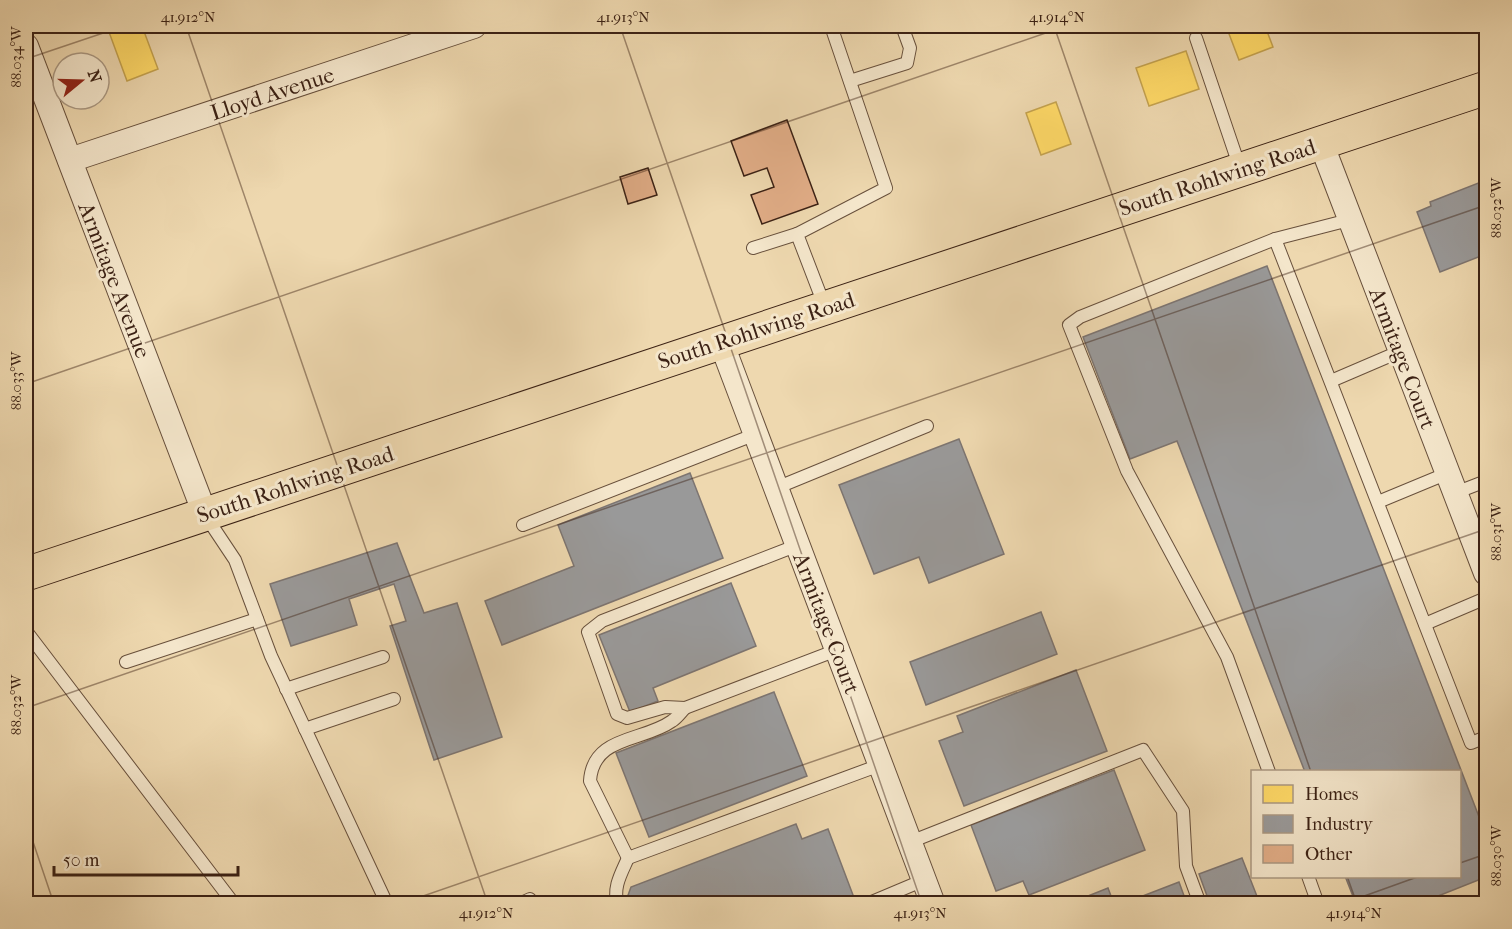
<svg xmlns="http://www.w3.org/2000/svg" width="1512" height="929" viewBox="0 0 1512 929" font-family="'IM FELL French Canon',serif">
	<rect width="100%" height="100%" fill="#eed8af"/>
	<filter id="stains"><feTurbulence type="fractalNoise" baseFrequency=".00333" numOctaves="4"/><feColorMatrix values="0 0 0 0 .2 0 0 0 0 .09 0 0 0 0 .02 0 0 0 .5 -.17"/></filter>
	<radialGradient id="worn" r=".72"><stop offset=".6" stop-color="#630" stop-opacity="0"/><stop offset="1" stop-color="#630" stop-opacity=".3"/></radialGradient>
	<g fill="#ffd966" stroke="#c4a24e" stroke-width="1.5">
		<path d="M127,26H142L158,69L127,81L109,32Z"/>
		<path d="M1226,26H1265L1273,47L1239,60Z"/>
		<path d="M1186,51L1199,89L1149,106L1136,68Z"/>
		<path d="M1056,102L1071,144L1041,155L1026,113Z"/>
	</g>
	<g fill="#999" stroke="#7d7571" stroke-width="1.5">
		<path d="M1486,180V254L1440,272L1417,212L1431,206L1430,202Z"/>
		<path d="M1267,266L1486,835V877L1418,904H1356L1345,876H1460V772H1305L1177,441L1130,459L1083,337Z"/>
		<path d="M959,439L1004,554L929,583L919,557L874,574L839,485Z"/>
		<path d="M690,473L723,558L502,645L485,601L574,566L558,525Z"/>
		<path d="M397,543L424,613L457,603L502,737L434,760L390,626L406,621L394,584L349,599L357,625L291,646L270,584Z"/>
		<path d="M731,583L756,646L653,688L658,701L630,712L599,635Z"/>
		<path d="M1041,612L1057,654L926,705L910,662Z"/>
		<path d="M1076,670L1107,751L964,806L939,741L963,732L957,716Z"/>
		<path d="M774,692L807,776L649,837L616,753Z"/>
		<path d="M1114,770L1145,850L1029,895L1023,881L996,891L971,825Z"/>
		<path d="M796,824L802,839L828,829L856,903L629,904L627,898L631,887Z"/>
		<path d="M1242,858L1260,904H1210L1199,874Z"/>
		<path d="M1179,882L1187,904H1137L1135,899Z"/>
		<path d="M1108,888L1114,904H1068Z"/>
	</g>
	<g fill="#e1ad87" stroke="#3c2215" stroke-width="1.5">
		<path d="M787,120L818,204L762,224L751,195L774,187L767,168L744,176L731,141Z"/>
		<path d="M648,168L657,195L628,204L620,177Z"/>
	</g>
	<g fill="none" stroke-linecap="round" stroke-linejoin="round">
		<g stroke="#68503c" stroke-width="14">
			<g id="service">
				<path d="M1196,38L1240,168"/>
				<path d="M850,81L907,63L910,48L902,26"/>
				<path d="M1275,239L1471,743L1486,737"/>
				<path d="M753,248L797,234"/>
				<path d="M825,307L797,234L886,188L831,26"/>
				<path d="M1331,381L1401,351"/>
				<path d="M776,488L927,426"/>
				<path d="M1455,493L1486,481"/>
				<path d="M1378,502L1448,473"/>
				<path d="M205,515L235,560L271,656L387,904"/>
				<path d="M523,525L756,434"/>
				<path d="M798,545L602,621L588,632L617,714L627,718L665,707L685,708L837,650"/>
				<path d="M1425,624L1486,598"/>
				<path d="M26,631L234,904"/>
				<path d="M126,662L257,619"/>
				<path d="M286,689L383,657"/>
				<path d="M685,708C681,712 677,718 672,721C643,742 593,735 590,781L628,858L880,765"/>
				<path d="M305,729L394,699"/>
				<path d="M1269,772L1227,657L1127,471L1069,325L1080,317L1275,239L1349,220"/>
				<path d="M910,842L1143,750L1183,811L1186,866L1200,904"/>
				<path d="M1308,876L1318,904"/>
				<path d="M519,904L530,899"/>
				<path d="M618,904C612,888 622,872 628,858"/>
				<path d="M867,904L924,880"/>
			</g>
		</g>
		<g stroke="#68503c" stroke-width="26">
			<g id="minor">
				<path d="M26,46L205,514"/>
				<path d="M1321,143L1486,573"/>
				<path d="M70,160L474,26"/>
				<path d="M721,342L933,904"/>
			</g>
		</g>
		<g stroke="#3c2215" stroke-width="35">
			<path id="primary" d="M26,574L1486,88"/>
		</g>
		<use href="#service" stroke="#f4e6cb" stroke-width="12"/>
		<use href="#minor" stroke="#f4e6cb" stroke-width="24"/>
		<use href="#primary" stroke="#eed8af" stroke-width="33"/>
	</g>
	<path fill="none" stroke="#3c2215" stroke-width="1.5" stroke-opacity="0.45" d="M186,26L488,904M620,26L922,904M1054,26L1311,772M26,59L124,26M26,384L1066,26M26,708L1486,205M26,821L54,904M1460,863L1486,854M1347,876L1357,904M400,904L1486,529M1342,904L1420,876"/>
	<g text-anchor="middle" stroke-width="6" stroke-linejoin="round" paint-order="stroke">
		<g font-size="22" fill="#3c2215" stroke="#f4e6cb">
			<text transform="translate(272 93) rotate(-18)" y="8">Lloyd Avenue</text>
			<text transform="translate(1217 177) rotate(-18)" y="8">South Rohlwing Road</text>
			<text transform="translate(115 280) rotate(69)" y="8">Armitage Avenue</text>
			<text transform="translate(756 330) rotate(-18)" y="8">South Rohlwing Road</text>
			<text transform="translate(1403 358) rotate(69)" y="8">Armitage Court</text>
			<text transform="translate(295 484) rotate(-18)" y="8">South Rohlwing Road</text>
			<text transform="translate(827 623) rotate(69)" y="8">Armitage Court</text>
		</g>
	</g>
	<rect width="1512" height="929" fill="none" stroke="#eed8af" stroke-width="66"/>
	<rect x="1251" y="770" width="210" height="108" fill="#f4e6cb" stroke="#aa9882" stroke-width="1.5"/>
	<rect x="1263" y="785" width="30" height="18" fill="#ffd966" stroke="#aa9882" stroke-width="1.5"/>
	<text x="1305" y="800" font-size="18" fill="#3c2215">Homes</text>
	<rect x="1263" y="815" width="30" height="18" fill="#999999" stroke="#aa9882" stroke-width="1.5"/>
	<text x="1305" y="830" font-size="18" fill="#3c2215">Industry</text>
	<rect x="1263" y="845" width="30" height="18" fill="#e1ad87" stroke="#aa9882" stroke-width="1.5"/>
	<text x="1305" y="860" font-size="18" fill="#3c2215">Other</text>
	<g transform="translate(81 81) rotate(71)"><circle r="28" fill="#f4e6cb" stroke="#aa9882" stroke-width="1.5"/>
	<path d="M0-4.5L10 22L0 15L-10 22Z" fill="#8f2418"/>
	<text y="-9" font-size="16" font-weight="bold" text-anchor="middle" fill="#3c2215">N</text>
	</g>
	<path d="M54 866v9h184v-9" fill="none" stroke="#3c2215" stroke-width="3"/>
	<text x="63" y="866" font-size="18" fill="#3c2215" stroke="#f4e6cb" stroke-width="4.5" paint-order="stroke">50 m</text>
	<rect x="33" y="33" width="1446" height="863" fill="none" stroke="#3c2215" stroke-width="2"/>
	<g font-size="15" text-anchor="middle" fill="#3c2215">
		<text x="188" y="22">41.912°N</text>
		<text x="623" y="22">41.913°N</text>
		<text x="1057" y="22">41.914°N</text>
		<text transform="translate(16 57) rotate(-90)" y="5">88.034°W</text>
		<text transform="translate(1496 208) rotate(-90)" y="5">88.032°W</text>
		<text transform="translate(16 381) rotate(-90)" y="5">88.033°W</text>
		<text transform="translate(1496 532) rotate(-90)" y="5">88.031°W</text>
		<text transform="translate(16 705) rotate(-90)" y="5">88.032°W</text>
		<text transform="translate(1496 856) rotate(-90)" y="5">88.030°W</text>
		<text x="486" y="918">41.912°N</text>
		<text x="920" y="918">41.913°N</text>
		<text x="1354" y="918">41.914°N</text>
	</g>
	<rect width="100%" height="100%" filter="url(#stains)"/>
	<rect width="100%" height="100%" fill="url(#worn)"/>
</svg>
